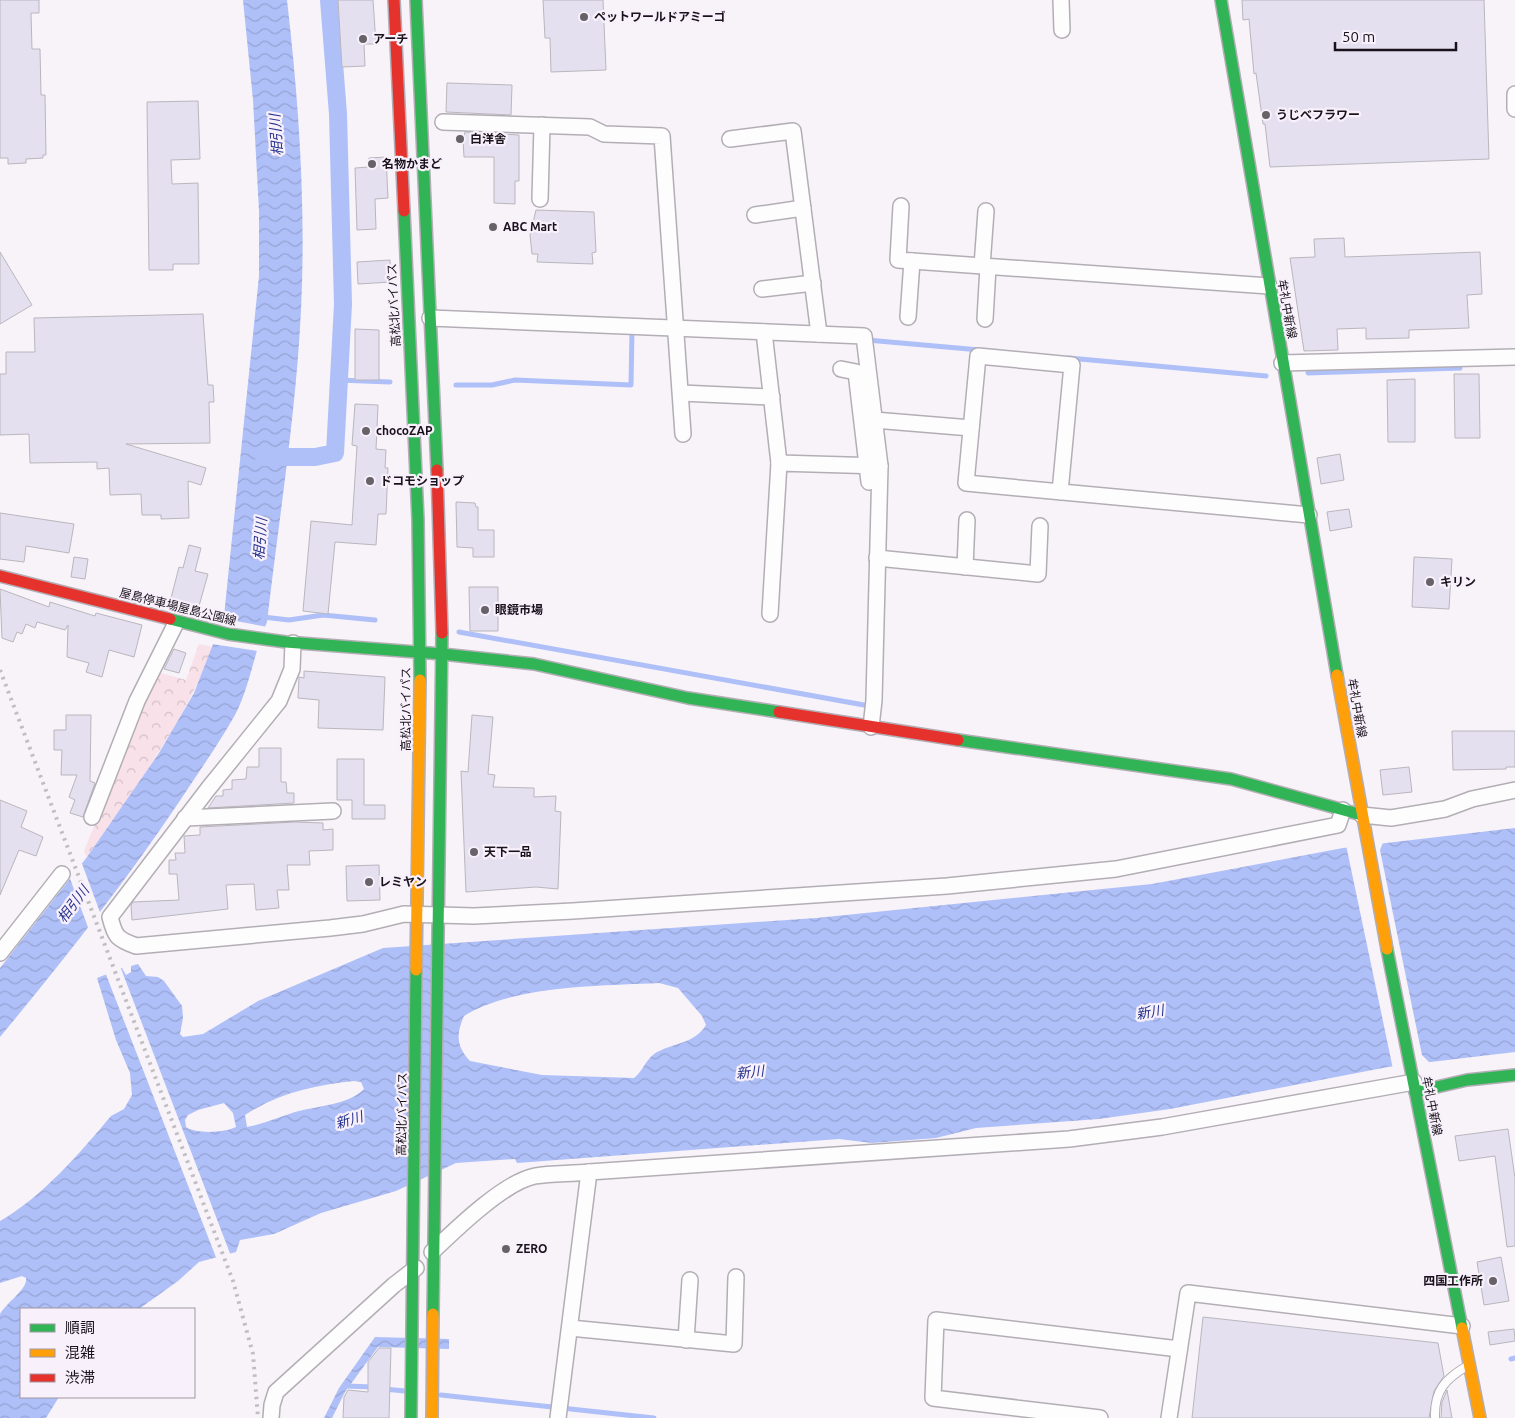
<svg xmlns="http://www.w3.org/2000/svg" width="1515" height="1418" viewBox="0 0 1515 1418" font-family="Ubuntu,'Noto Sans JP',sans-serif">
	<defs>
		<pattern id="park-crowns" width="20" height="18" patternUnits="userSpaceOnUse" patternTransform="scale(1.25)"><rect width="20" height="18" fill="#f8e1e8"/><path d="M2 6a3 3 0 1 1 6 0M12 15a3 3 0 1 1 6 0" fill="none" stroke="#d4c0c6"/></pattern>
		<pattern id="water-waves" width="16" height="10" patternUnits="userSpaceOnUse" patternTransform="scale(1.25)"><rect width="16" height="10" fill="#afbff8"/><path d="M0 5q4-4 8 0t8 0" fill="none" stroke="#96a3d4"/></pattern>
	</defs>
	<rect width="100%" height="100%" fill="#f7f3f8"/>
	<path fill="url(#park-crowns)" d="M199,644L213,647C184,724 133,790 87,857L84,851L157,672L186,680Z"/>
	<g fill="url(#water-waves)" fill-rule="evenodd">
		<path d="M243,0H287C299,103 306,207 301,310C296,414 279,518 267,622C254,652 250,686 235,715C218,745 198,773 179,802C124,884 63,961 0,1037V968L87,857L159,753L194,693L224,616L259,276V211L253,100Z"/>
		<path d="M1515,828V1052L1388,1067L1170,1109L1099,1119L976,1128L936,1138L872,1143L839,1139L517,1163L515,1159L456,1163L396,1191L321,1213L274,1234L240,1240L236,1252L199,1262L178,1281L139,1309H21V1397H59L46,1418H0V1314C7,1302 28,1289 26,1278L22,1276L0,1283V1221C41,1198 81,1152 111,1116L124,1109L132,1095L130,1073L116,1040L97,978L122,968L126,975L131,972V966L138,964L146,976L158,977L164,981L182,1006L183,1018L180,1034L183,1037L203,1034L258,1001L383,948L816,918L1152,884L1343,848ZM659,983L678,988L702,1016L706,1025C695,1044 671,1043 654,1054C645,1061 643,1071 634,1078L542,1075L470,1061C456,1046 456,1034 464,1016C513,985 601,986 659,983ZM354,1081L361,1082L364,1089C349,1105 316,1106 295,1112C279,1117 264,1124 247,1127L245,1115C278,1093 315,1085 354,1081ZM224,1103L233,1113L236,1127C224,1133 196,1134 186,1127L185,1120L188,1115L198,1110Z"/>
		<path d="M375,1337L449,1339V1349L378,1347L345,1392L332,1418H324L339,1388Z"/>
	</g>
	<g fill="#f7f3f8">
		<path d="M220,618L268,627L258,651L212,644Z"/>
		<path d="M1384,840L1380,850L1422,1055L1431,1064L1393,1069L1346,845Z"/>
		<path d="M81,861L101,915L89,930L69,876Z"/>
		<path d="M120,966L231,1256L217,1260L105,972Z"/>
	</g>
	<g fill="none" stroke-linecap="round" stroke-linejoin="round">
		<g stroke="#afbff8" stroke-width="5">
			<path d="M867,340L980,350"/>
			<path d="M1069,358L1266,376"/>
			<path d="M1308,373L1460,368"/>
			<path d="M338,380L390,382"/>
			<path d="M456,385H492L515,380L631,385L632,331H634"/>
			<path d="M263,617L289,620L323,615L375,620"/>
			<path d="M459,632L864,705"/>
			<path d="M1511,1359L1515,1358"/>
			<path d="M345,1386L373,1387"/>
			<path d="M384,1389L405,1391"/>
			<path d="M441,1395L654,1418"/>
		</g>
		<path stroke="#afbff8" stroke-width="18" d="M264,457H315L335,453L343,304L338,114L329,0"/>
	</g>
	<g fill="#e4e0ef" stroke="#b9b6be">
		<path d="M0,0H39V13H31L32,49H40L41,95H45L46,155H43V158L26,159V163L8,164V158H0Z"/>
		<path d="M338,0H373L376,44H364L365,66L342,67Z"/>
		<path d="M543,0H603L606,70L551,72L550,38H545Z"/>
		<path d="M1242,0H1484L1489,159L1270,167L1265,124H1263L1256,73L1254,74L1249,19L1243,20Z"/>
		<path d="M447,83L512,85L511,115L446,112Z"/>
		<path d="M198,101L200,159L171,160L172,184L198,183L199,264H173V270H149L147,102Z"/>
		<path d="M465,132L519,135V181H515V204L494,203V157H464L463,140Z"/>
		<path d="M386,157L388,198L375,199L376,229L357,230L355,168L369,167V158Z"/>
		<path d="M536,210L594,212L596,252L592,253L593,264L537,262L538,254H532L530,235Z"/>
		<path d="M1344,238L1345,257L1480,252L1482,294L1467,295L1469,328L1409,330V338L1366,339V328L1337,329L1338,350L1304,351L1290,258L1315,257L1314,239Z"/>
		<path d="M0,252L32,305L0,324Z"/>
		<path d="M390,260L391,282L358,284L357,262Z"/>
		<path d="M203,314L208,385H213L214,402H209L210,443L126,444L206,468L201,485L188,481L189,518L161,519V515H142L141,494L110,495L109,468L97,469V462L30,463L29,434L0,435V374H6V352H35L34,318Z"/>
		<path d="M355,329L379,330V380H355Z"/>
		<path d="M1454,374H1479L1480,438H1455Z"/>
		<path d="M1415,379V442H1388L1387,380Z"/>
		<path d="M355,404L378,405L376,449L386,450L385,468H388L386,514H378L376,545L335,542L328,614L303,611L311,521L352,525L357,446L352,445Z"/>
		<path d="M1340,454L1344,480L1321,484L1317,458Z"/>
		<path d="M456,502L475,503L476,507H478V530H494V557H473V548L457,547Z"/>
		<path d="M1349,509L1352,527L1330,531L1327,512Z"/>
		<path d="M0,513L74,524L69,553L26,546L24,562L0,559Z"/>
		<path d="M189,545L201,548L195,571L208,574L197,613L169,606L179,567L183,568Z"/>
		<path d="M74,557L88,559L85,579L71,577Z"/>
		<path d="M1414,557L1452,559L1449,609L1412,607Z"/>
		<path d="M469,587H498V631H470Z"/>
		<path d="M0,589L49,607L50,602L95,616L96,613L142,625L134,657L109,650L102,677L86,672L89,663L67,657L68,625L65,630L37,622L35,628L26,624L22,634L17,632L13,642L2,638Z"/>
		<path d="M174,649L186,653L179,673L164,669Z"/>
		<path d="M304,671L385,677L383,730L318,728L319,700L298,698L299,677L304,678Z"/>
		<path d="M66,715H91L90,781L95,783L83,817L70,813L75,800L69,797L77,775H61L62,750H54V730H66Z"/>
		<path d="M472,715L493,717L488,774L495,775L493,787L534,788V797L556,796L555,811L561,812L558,889L536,887L466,892L461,771L468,772Z"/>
		<path d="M1452,731H1515V767H1506V769L1453,770Z"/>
		<path d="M259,748H281V782H286L287,793H294V803L208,808L216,796H223V790L232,789V780L246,779L247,767H259Z"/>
		<path d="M337,759H364V805H385V819H352V800H337Z"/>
		<path d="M1409,767L1412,792L1383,795L1380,770Z"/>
		<path d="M0,800L27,811L21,827L43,837L36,856L19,850L0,895Z"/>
		<path d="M295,822L323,823V830L333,829V850L309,851L310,865H287L289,890H277L279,908L256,910L254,884L226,885L228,909L132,920L131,905L133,902L179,900L177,874H169V860H176L175,853H185L184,836L200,835V827Z"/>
		<path d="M379,865L380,900L347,901L346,866Z"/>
		<path d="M1508,1129L1515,1178V1246L1507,1247L1495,1156L1459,1161L1455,1136Z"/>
		<path d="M1501,1257L1509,1301L1484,1305L1477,1262Z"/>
		<path d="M1203,1317L1438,1343L1444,1376L1434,1391L1429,1418H1192Z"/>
		<path d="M1514,1329L1515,1341L1490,1345L1488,1332Z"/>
		<path d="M379,1348H391L389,1418H343L344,1397L348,1390L368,1392V1362Z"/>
		<path d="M1447,1390L1452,1418H1441L1442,1402Z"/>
	</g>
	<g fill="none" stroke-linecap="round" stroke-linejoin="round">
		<g stroke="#b3aeb5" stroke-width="10">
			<path id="lane" d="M1435,1418C1434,1391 1445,1379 1467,1366"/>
		</g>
		<g stroke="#b3aeb5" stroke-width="18">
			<g id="street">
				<path d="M1061,0L1062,30"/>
				<path d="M1515,94V109"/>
				<path d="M443,122L590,127L604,134L662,136L683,434"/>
				<path d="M730,139L793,131L819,334"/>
				<path d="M540,199L542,125"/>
				<path d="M901,206L898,260L1269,286"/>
				<path d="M755,215L803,208"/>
				<path d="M982,266L986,211"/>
				<path d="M762,289L813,283"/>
				<path d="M908,317L912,261"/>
				<path d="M430,318L864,336L880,466L874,700L871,727"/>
				<path d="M985,319L988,267"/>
				<path d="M764,332L779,463"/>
				<path d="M1282,363L1515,357"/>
				<path d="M841,369L856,372L869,482"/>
				<path d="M681,393L772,397"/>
				<path d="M874,420L971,428"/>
				<path d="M1060,492L1072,365L978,356L966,483L1309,515"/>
				<path d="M877,558L1038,574L1040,526"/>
				<path d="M965,567L967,520"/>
				<path d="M770,614L779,463L880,466"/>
				<path d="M293,643L292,669L279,701L208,789L110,917C115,937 117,939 136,946L330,928L363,924L404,914L474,916L573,911L947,886L1116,869L1338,825L1343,810"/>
				<path d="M1362,815L1391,818L1445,809L1472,799L1515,790"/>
				<path d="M92,817L137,701L176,623"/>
				<path d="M185,818L333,811"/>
				<path d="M0,953L62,874"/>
				<path d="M432,1252C455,1230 504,1182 535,1176C552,1173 571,1174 589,1172"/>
				<path d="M570,1328L734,1344L736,1277"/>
				<path d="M686,1340L690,1280"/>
				<path d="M271,1418L272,1405L276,1392L394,1285L416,1268"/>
				<path d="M558,1418L589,1172L1069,1139L1162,1127L1414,1082"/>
				<path d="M1100,1418L933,1398L936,1320L1179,1349"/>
				<path d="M1169,1418L1188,1293L1462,1326"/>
			</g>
		</g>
		<g stroke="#b3aeb5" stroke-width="14">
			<g id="fast">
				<path d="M416,0L437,470"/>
				<path d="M1221,0L1337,675"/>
				<path d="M404,211L418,520L420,680"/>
				<path d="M170,619L228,634L286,642L442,654L534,664L688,698L779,712"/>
				<path d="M958,740L1231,779L1362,815"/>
				<path d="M1387,949L1462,1328"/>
				<path d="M1415,1092L1467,1080L1515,1075"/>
				<path d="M433,1314L442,633"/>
				<path d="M411,1418L416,970"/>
			</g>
		</g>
		<g stroke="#b3aeb5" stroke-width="14">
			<g id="slow">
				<path d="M1337,675L1387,949"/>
				<path d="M416,970L420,680"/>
				<path d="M1462,1328L1480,1418"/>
				<path d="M432,1418L433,1314"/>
			</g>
		</g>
		<g stroke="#b3aeb5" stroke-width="14">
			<g id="jam">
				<path d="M394,0L404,211"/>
				<path d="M437,470L442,633"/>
				<path d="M0,576L170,619"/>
				<path d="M779,712L958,740"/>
			</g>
		</g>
		<use href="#lane" stroke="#fefdfe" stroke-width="8"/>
		<use href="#street" stroke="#fefdfe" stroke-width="15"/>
		<use href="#fast" stroke="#30b455" stroke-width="11"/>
		<use href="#slow" stroke="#ff9f0a" stroke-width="11"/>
		<use href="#jam" stroke="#e5322d" stroke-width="11"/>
		<path stroke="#c0bec1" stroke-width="4" stroke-dasharray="2.5 5" stroke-linecap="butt" d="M0,670L233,1281L253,1354L258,1418"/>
	</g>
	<g fill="#676168" stroke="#f8f0fb" stroke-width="2">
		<circle cx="584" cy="17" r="5"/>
		<circle cx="363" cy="39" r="5"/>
		<circle cx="1266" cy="115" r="5"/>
		<circle cx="460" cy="139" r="5"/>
		<circle cx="372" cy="164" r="5"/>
		<circle cx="493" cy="227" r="5"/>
		<circle cx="366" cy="431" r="5"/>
		<circle cx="370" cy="481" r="5"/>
		<circle cx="1430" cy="582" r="5"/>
		<circle cx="485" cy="610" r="5"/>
		<circle cx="474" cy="852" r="5"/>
		<circle cx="369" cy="882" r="5"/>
		<circle cx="506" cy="1249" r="5"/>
		<circle cx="1493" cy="1281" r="5"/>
	</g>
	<g text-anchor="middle" stroke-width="4.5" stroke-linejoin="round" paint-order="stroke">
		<g font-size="12" font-weight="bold" fill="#19121b" stroke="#f8f0fb" text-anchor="start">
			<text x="594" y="21">ペットワールドアミーゴ</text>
			<text x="373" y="43">アーチ</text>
			<text x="1276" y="119">うじべフラワー</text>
			<text x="470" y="143">白洋舎</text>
			<text x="382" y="168">名物かまど</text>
			<text x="503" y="231">ABC Mart</text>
			<text x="376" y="435">chocoZAP</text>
			<text x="380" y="485">ドコモショップ</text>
			<text x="1440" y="586">キリン</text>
			<text x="495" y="614">眼鏡市場</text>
			<text x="484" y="856">天下一品</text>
			<text x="379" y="886">レミヤン</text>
			<text x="516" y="1253">ZERO</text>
			<text x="1483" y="1285" text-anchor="end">四国工作所</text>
		</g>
		<g font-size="12" fill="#19121b" stroke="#f8f0fb">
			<text transform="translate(394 305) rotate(-93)" y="4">高松北バイパス</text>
			<text transform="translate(1287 309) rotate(80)" y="4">牟礼中新線</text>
			<text transform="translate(178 607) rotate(14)" y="4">屋島停車場屋島公園線</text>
			<text transform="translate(1357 708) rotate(80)" y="4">牟礼中新線</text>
			<text transform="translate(406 709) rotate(-90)" y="4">高松北バイパス</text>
			<text transform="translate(1432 1106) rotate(79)" y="4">牟礼中新線</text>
			<text transform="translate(402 1114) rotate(-89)" y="4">高松北バイパス</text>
		</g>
		<g font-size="14" font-style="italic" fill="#24338c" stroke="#f8f0fb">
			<text transform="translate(276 135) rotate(-94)" y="5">相引川</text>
			<text transform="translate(260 539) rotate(-86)" y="5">相引川</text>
			<text transform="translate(73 904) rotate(-53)" y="5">相引川</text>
			<text transform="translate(1150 1012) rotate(-10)" y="5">新川</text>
			<text transform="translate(750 1072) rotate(-6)" y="5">新川</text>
			<text transform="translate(349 1120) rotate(-17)" y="5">新川</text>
		</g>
	</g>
	<rect x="20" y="1308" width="175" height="90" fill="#f8f0fb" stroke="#9f97a1"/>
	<rect x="30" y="1324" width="25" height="8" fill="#30b455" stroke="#9f97a1"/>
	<text x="65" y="1333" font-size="15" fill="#19121b">順調</text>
	<rect x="30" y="1349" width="25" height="8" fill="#ff9f0a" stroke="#9f97a1"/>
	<text x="65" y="1358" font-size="15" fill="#19121b">混雑</text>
	<rect x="30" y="1374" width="25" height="8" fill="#e5322d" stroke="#9f97a1"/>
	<text x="65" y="1383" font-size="15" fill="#19121b">渋滞</text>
	<path d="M1335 42v8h121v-8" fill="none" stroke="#19121b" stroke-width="2.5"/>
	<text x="1342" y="42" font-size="15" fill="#19121b" stroke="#f8f0fb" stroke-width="4" paint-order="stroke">50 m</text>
</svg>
